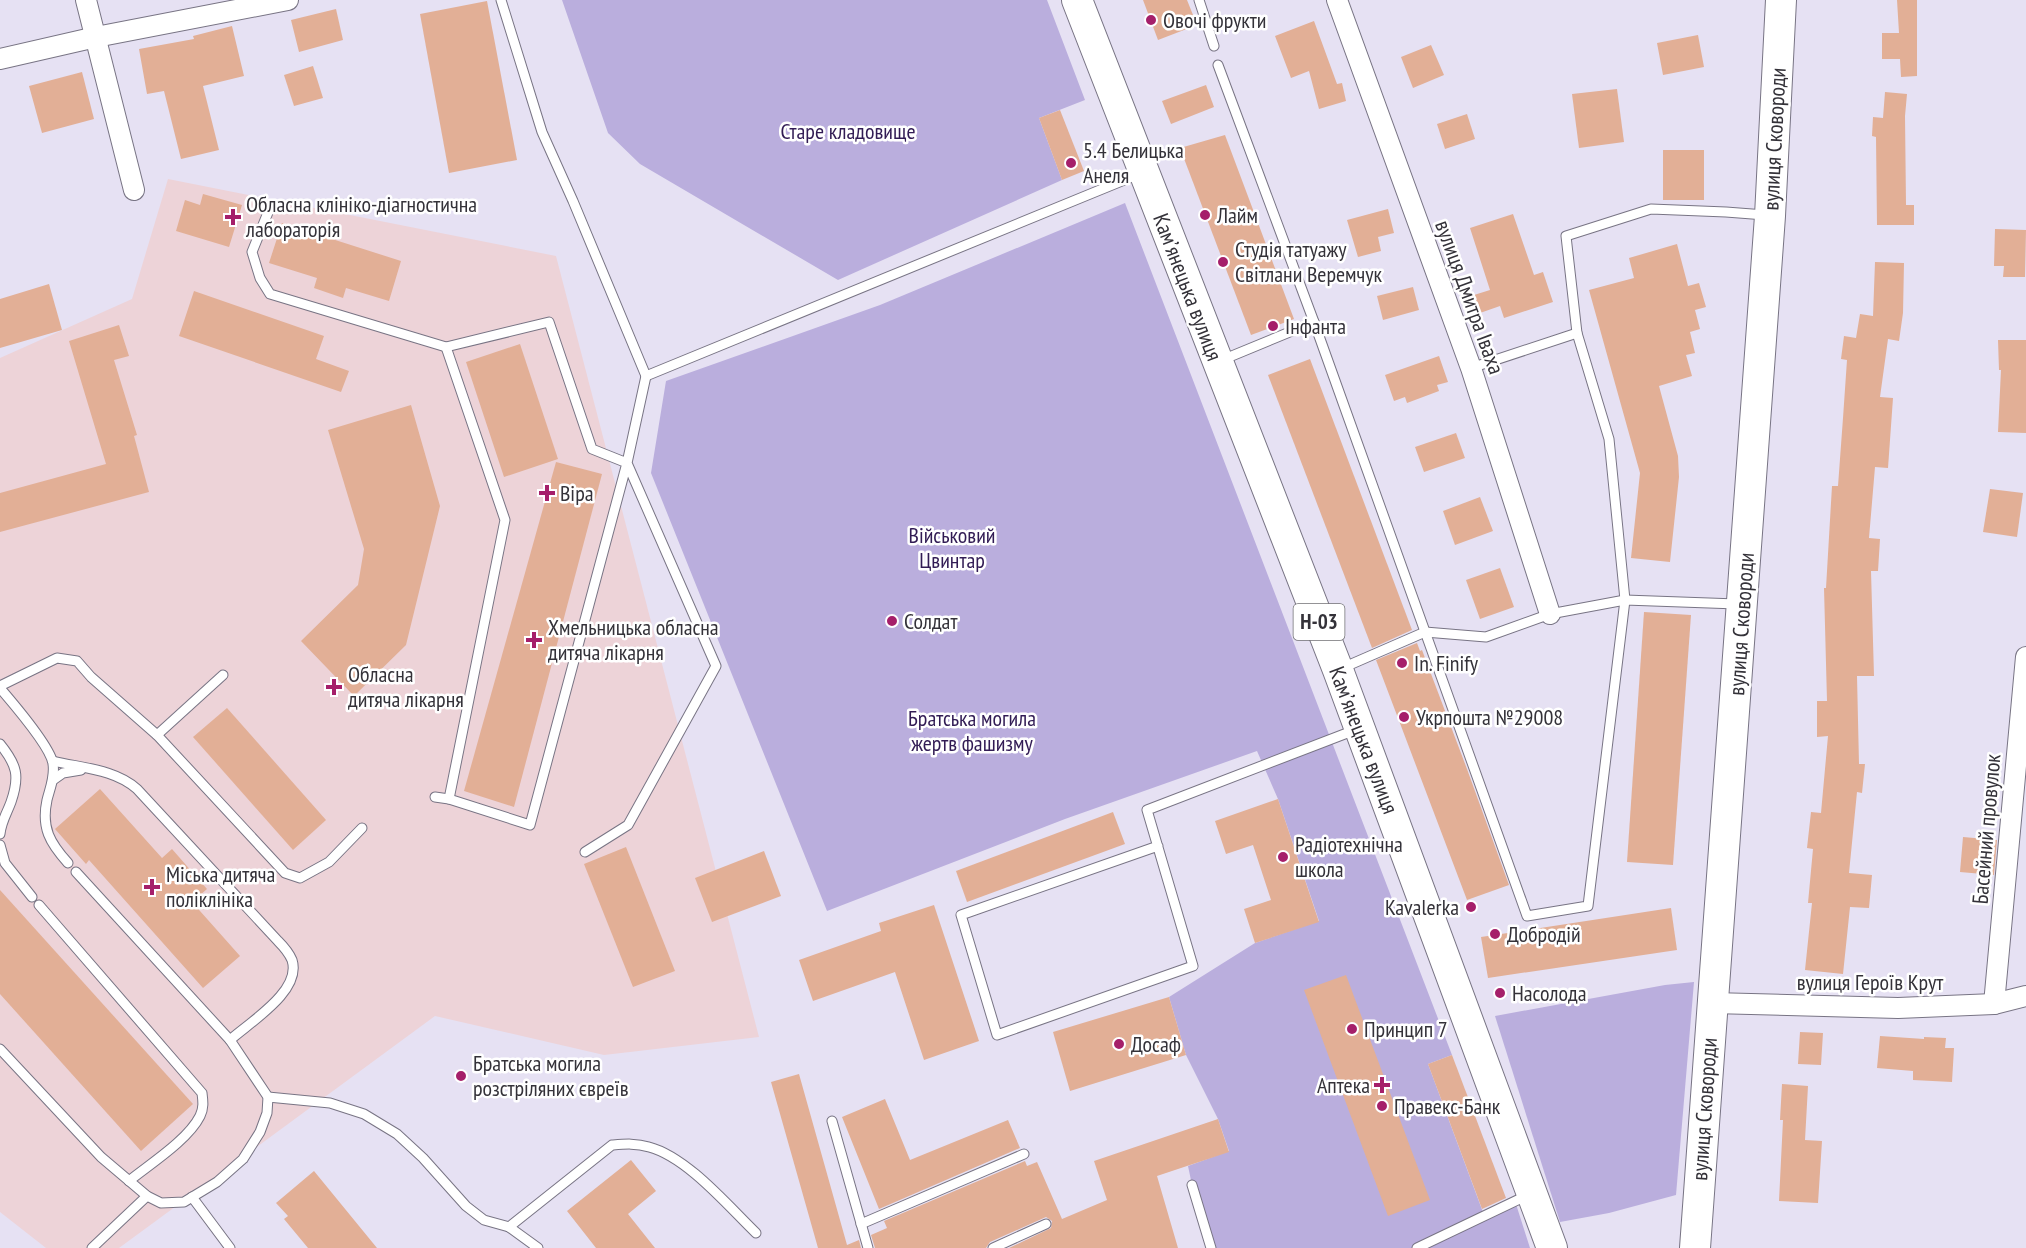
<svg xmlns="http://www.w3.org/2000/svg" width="2026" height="1248" viewBox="0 0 2026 1248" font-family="'PT Sans Narrow',sans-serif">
	<rect width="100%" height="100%" fill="#e6e1f3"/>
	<path fill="#edd3d8" d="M168,179L556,256L759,1037L604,1055L435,1016L119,1248H46L0,1212V358L132,299Z"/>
	<g fill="#baaedd">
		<path d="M562,0H1047L1085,100L1039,118L1062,180L838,280L640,164L608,133Z"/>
		<path d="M1125,203L1452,1055L1428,1064L1484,1215L1515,1201L1530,1248H1211L1192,1185L1188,1166L1229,1151L1218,1119L1186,1055L1169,997L1255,943L1319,921L1278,799L1257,751L1065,819L827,911L651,473L666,381L880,305Z"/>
		<path d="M1694,982L1676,1195L1609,1213L1560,1222L1495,1016L1665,985Z"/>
	</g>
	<g fill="#e2af96">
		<path d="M1143,0H1187L1197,25L1158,40Z"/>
		<path d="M1897,0H1917V76L1901,77L1900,59H1882V33H1899Z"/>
		<path d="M487,1L517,160L449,173L420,14Z"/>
		<path d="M336,9L343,40L299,52L291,20Z"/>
		<path d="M1314,21L1337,84L1342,83L1346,101L1319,109L1309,71L1291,78L1275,36Z"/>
		<path d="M232,26L244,76L203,86L219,150L181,159L164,91L147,94L139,49L194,39L193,36Z"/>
		<path d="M1698,35L1704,67L1663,75L1657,43Z"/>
		<path d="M1431,45L1444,75L1413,88L1401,57Z"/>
		<path d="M313,66L323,98L294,106L284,75Z"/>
		<path d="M82,72L94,119L42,133L29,86Z"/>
		<path d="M1206,85L1214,107L1171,124L1162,101Z"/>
		<path d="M1617,89L1624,142L1579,148L1572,94Z"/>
		<path d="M1885,92L1907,94L1905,116L1906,205H1914V225H1877L1876,137L1872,136L1873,117L1883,118Z"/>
		<path d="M1060,110L1084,171L1062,180L1039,118Z"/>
		<path d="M1467,114L1475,139L1445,149L1437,124Z"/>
		<path d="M1225,135L1294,319L1251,335L1180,148Z"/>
		<rect x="1663" y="150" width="41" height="50"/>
		<path d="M203,194L242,205L229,247L176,231L185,200L200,205Z"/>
		<path d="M1388,209L1394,233L1378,237L1381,251L1358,257L1347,220Z"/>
		<path d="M1513,214L1534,275L1543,272L1553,302L1504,318L1500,306L1480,313L1474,295L1490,290L1470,228Z"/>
		<path d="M282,223L401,261L389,301L346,288L343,298L314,288L317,278L269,263Z"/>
		<path d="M1995,229L2026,230L2025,277H2003L2004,266H1994Z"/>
		<path d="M1677,244L1688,286L1699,283L1706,307L1695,310L1700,329L1690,332L1695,353L1686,355L1692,376L1659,386L1678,456L1679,477L1670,562L1631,558L1640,473L1589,290L1634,278L1629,258Z"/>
		<path d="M1875,262L1904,263L1903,313L1899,341L1888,339L1880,397L1893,398L1888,468L1875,467L1869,538L1880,539L1878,571H1871L1874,676H1857L1859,764H1865L1862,793L1857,792L1849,873L1872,875L1869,908L1850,907L1843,974L1805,970L1812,903H1808L1813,849L1807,848L1811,812L1821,813L1828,736L1817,737V701H1827L1824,588H1826L1832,486H1838L1843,418L1847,360L1841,359L1844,336L1856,338L1860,314L1873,316Z"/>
		<path d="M49,284L62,330L0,348V299Z"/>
		<path d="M1413,287L1419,310L1383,320L1377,296Z"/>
		<path d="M194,291L324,336L316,359L349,371L341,392L179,336Z"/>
		<path d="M119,325L129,356L114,360L137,435L134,436L149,492L0,532V493L106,464L69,341Z"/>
		<path d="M1998,340H2026V433L1998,432L2001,370H1999Z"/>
		<path d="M520,344L558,459L504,477L466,362Z"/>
		<path d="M1439,356L1448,382L1437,385L1439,391L1407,403L1405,397L1394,401L1385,375Z"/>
		<path d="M1310,359L1412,630L1372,648L1268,375Z"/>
		<path d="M411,405L440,506L406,645L354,696L301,641L358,585L364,549L328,430Z"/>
		<path d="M1456,433L1465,458L1424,472L1415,447Z"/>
		<path d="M556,462L602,474L514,807L464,791Z"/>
		<path d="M1990,489L2023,493L2017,537L1983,532Z"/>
		<path d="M1480,497L1493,531L1455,545L1443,511Z"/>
		<path d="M1500,568L1514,607L1480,619L1466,580Z"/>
		<path d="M1644,612L1691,615L1673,865L1627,862Z"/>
		<path d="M1417,643L1420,651L1422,650L1467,769L1509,885L1467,900L1376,660Z"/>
		<path d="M227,708L326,820L293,850L193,737Z"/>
		<path d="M100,789L162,858L172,849L207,889L192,902L240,956L203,988L89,860L86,864L55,829Z"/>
		<path d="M1278,799L1319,922L1255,943L1244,909L1271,900L1253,845L1226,854L1215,821Z"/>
		<path d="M1113,812L1125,844L967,902L956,871Z"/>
		<path d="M1963,837L1997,840L1994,875L1960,872Z"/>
		<path d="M626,847L675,971L633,987L584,864Z"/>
		<path d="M764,851L781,896L712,922L695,878Z"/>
		<path d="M0,890L193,1104L141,1151L0,994Z"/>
		<path d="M934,905L979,1041L924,1060L895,972L813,1001L799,960L881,931L879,923Z"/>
		<path d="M1671,908L1677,950L1488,978L1481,937Z"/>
		<path d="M1346,975L1430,1200L1388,1216L1304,990Z"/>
		<path d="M1169,997L1186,1055L1070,1091L1053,1032Z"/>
		<path d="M1800,1032L1823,1033L1821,1065L1798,1064Z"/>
		<path d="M1880,1036L1924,1039V1037L1946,1038L1945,1048H1954L1952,1082L1913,1080V1071L1877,1068Z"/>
		<path d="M1452,1055L1506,1198L1482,1209L1428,1064Z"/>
		<path d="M799,1074L847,1245L859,1240L861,1248H818L771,1082Z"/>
		<path d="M1782,1084L1808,1086L1805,1140L1822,1141L1818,1203L1779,1201L1783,1120H1780Z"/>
		<path d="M885,1099L910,1160L1008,1120L1020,1148L879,1209L842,1117Z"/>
		<path d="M1218,1119L1229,1152L1157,1176L1178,1248H1009L1051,1228L1052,1221L1046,1217L990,1242L986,1248H875L871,1235L887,1228L884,1221L1025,1161L1027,1166L1037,1162L1062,1219L1107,1200L1094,1161Z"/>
		<path d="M631,1160L656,1191L628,1214L655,1248H596L567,1211Z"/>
		<path d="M314,1171L377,1248H308L284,1219L288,1216L276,1203Z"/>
	</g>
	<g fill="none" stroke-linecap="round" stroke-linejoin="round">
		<g stroke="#787484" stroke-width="11">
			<g id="service">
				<path d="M501,0L542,132L573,201L646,376L1139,174"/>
				<path d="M1199,0L1214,46"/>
				<path d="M1218,65L1314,322L1527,916L1588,906L1625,600L1609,439L1577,333L1566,236L1651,209L1726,212L1765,215"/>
				<path d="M269,210L252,252L260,278L270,294L446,347"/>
				<path d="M1222,360L1314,322"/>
				<path d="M1471,368L1577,333"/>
				<path d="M1340,669L1425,632L1486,637L1550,614L1625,600L1737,604"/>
				<path d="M0,686L57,658L77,661L91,677L157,735L285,873L300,878L329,862L362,828"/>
				<path d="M0,688C12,702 51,747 53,764C55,777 50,788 47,800C41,828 50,843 68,863"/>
				<path d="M157,735L223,675"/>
				<path d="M0,744C17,765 20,776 11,802C7,813 1,822 0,834"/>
				<path d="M53,780L63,773L81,770"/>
				<path d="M435,797L449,799"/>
				<path d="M0,845L5,863L32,897"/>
				<path d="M1158,846L961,915L997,1035L1193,966L1147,810L1355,730"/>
				<path d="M585,852L628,825L716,666L627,463L592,449L549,322L446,347L505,520L449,799L530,825L627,463L646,376"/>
				<path d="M76,872L230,1040"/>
				<path d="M39,905L202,1093C203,1101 204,1108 200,1116C188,1140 150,1164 129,1181"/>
				<path d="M0,1049L101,1157L147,1196L161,1203L184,1202L217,1182L243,1159L260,1132L267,1113L268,1097L230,1040C250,1022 302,991 292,960C289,953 283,946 278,941L137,789C115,769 81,768 53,761"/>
				<path d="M268,1097L330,1103L364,1114L397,1134L423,1158L466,1206L484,1220L509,1227L538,1248"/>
				<path d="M832,1121L868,1248"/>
				<path d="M1192,1185L1211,1248"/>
				<path d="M192,1197L230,1248"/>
				<path d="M861,1224L1024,1154"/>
				<path d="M509,1227L612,1145C625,1144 636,1143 649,1147C687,1157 728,1206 756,1233"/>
				<path d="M92,1248L147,1196"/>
				<path d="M993,1248L1046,1224"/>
				<path d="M1417,1248L1530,1194"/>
			</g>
		</g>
		<g stroke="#787484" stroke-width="22">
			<g id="minor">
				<path d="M86,0L134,190"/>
				<path d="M1337,0L1471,368L1550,614"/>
				<path d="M0,59L96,37L288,0"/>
				<path d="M1712,1003L1898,1008L1994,1004L2026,996"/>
				<path d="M1994,1004L2026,657"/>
			</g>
		</g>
		<g stroke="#787484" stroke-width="32">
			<g id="primary">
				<path d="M1077,0L1338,670L1552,1248"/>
				<path d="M1695,1248L1770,216L1781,0"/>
			</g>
		</g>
		<use href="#service" stroke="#fff" stroke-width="9"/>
		<use href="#minor" stroke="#fff" stroke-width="20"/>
		<use href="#primary" stroke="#fff" stroke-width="30"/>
	</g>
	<g fill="#a51f6a" stroke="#fff" stroke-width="2">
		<circle cx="1151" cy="20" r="6"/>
		<circle cx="1071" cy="163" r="6"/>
		<circle cx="1205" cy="215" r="6"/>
		<path d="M230 208h6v6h6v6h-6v6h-6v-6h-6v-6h6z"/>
		<circle cx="1223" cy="262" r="6"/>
		<circle cx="1273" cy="326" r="6"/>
		<path d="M544 484h6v6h6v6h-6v6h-6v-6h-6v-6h6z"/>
		<circle cx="892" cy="621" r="6"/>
		<path d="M531 631h6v6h6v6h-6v6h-6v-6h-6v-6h6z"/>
		<circle cx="1402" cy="663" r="6"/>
		<path d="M331 678h6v6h6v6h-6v6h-6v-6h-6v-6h6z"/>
		<circle cx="1404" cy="717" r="6"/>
		<circle cx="1283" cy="857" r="6"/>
		<path d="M149 878h6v6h6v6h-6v6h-6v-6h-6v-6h6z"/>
		<circle cx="1471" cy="907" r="6"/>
		<circle cx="1495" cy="934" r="6"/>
		<circle cx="1500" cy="993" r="6"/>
		<circle cx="1352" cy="1029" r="6"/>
		<circle cx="1119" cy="1044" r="6"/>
		<circle cx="461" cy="1076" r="6"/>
		<path d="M1379 1076h6v6h6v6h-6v6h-6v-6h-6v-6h6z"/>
		<circle cx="1382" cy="1106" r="6"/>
	</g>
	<g text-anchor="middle" stroke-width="5" stroke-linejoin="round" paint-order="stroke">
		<rect fill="#fff" stroke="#717074" stroke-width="1.5" x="1293.5" y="604" width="51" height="36" rx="4.5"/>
		<g font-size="21" font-weight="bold" fill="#343239">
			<text x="1319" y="629">Н-03</text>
		</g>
		<g font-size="22" fill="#343239" stroke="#fff" text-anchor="start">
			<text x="1163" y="28">Овочі фрукти</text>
			<text x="1083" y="158">5.4 Белицька<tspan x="1083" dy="25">Анеля</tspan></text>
			<text x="246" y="212">Обласна клініко-діагностична<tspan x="246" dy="25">лабораторія</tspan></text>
			<text x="1217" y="223">Лайм</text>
			<text x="1235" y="257">Студія татуажу<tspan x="1235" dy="25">Світлани Веремчук</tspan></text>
			<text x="1285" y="334">Інфанта</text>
			<text x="560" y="501">Віра</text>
			<text x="904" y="629">Солдат</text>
			<text x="548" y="635">Хмельницька обласна<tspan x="548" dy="25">дитяча лікарня</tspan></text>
			<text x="1414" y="671">In. Finify</text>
			<text x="348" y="682">Обласна<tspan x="348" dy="25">дитяча лікарня</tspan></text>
			<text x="1416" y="725">Укрпошта №29008</text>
			<text x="1295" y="852">Радіотехнічна<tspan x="1295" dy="25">школа</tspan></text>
			<text x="166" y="882">Міська дитяча<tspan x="166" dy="25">поліклініка</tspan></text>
			<text x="1459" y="915" text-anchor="end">Kavalerka</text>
			<text x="1507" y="942">Добродій</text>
			<text x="1512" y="1001">Насолода</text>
			<text x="1364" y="1037">Принцип 7</text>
			<text x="1131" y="1052">Досаф</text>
			<text x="473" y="1071">Братська могила<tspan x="473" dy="25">розстріляних євреїв</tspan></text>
			<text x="1370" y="1093" text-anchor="end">Аптека</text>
			<text x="1394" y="1114">Правекс-Банк</text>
		</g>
		<g font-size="22" fill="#311b54" stroke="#fff">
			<text x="848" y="139">Старе кладовище</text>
			<text x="952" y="543">Військовий<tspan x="952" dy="25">Цвинтар</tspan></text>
			<text x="972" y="726">Братська могила<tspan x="972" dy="25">жертв фашизму</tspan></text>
		</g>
		<g font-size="22" fill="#343239" stroke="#fff">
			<text transform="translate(1774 139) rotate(-87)" y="8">вулиця Сковороди</text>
			<text transform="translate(1188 287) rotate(69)" y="8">Камʼянецька вулиця</text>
			<text transform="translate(1470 297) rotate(70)" y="8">вулиця Дмитра Іваха</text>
			<text transform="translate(1741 624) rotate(-86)" y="8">вулиця Сковороди</text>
			<text transform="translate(1364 740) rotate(69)" y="8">Камʼянецька вулиця</text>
			<text transform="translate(1986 829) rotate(-85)" y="8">Басейний провулок</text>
			<text x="1870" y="990">вулиця Героїв Крут</text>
			<text transform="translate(1704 1109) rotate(-86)" y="8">вулиця Сковороди</text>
		</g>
	</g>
</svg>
